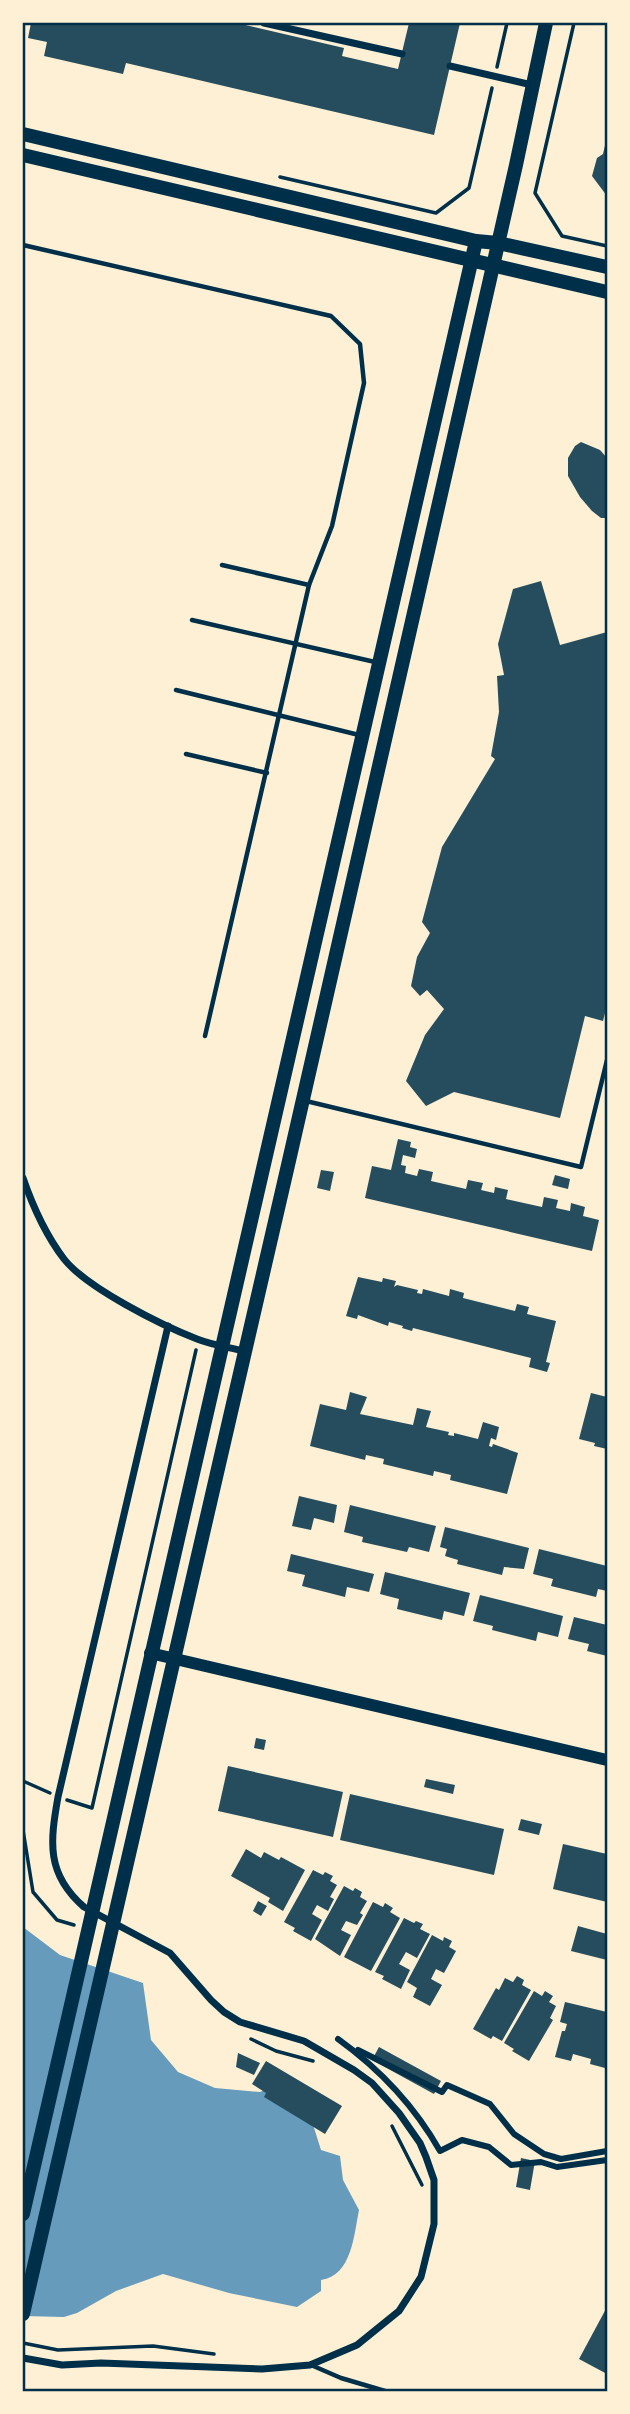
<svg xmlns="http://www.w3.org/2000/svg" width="630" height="2414" viewBox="0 0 630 2414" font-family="'DejaVu Sans',sans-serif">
	<rect width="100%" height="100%" fill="#fdf0d5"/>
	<path fill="#669bbc" d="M23,1927L60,1955L143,1983L151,2040L178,2072L215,2088L260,2092L277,2085L309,2112L321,2150L340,2156L343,2180L359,2210C354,2234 352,2276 321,2280V2291L297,2307L229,2293L163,2274L116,2291L77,2313L64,2317L23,2316Z"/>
	<g fill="#264d5e">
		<path d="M31,23H237L344,48L342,56L398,69L409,23H460L434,135L126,63L123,74L44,56L47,42L28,38Z"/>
		<path d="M606,141H607V196L592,176L597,158L603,154Z"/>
		<path d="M581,442L600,450L607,458V518H601L592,511L580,497L568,476V458L575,446Z"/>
		<path d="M541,581L560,645L607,632V1005L603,1021L585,1016L560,1118L454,1092L426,1106L406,1081L425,1035L444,1009L427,990L420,996L411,986L417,957L430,933L422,922L442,847L495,759L491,756L499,712L497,676L504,675L498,644L513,589Z"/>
		<path d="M398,1139L411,1142L410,1147L417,1149L415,1158L403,1155L401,1165L406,1166L405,1173L417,1176L419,1169L433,1172L431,1181L466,1189L468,1180L483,1183L481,1190L494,1193L495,1187L508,1190L506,1199L542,1207L544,1197L558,1200L556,1208L570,1211L571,1203L585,1207L583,1216L599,1220L592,1251L365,1198L372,1166L391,1170Z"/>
		<path d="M321,1170L334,1172L330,1191L317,1188Z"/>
		<path d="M555,1175L570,1179L568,1189L552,1185Z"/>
		<path d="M358,1277L382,1282L383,1278L396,1281L394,1287L397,1285L418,1290L417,1293L422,1294L423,1289L449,1296L450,1289L464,1293L463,1298L515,1311L517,1304L529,1307L527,1314L556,1321L546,1362L550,1363L547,1372L529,1367L531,1358L413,1328L412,1331L402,1328L403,1326L389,1322L388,1326L358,1315L357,1319L346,1316Z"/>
		<path d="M350,1392L367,1397L360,1414L413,1425L417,1408L431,1411L426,1427L449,1432L448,1435L454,1436V1433L478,1439L483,1422L499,1427L496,1440L491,1438L489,1446L492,1447L493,1444L518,1453L507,1494L450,1480L451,1475L434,1471L433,1476L383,1464L384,1459L366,1455L365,1460L310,1446L320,1404L346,1410Z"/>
		<path d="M591,1393L607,1397V1449L594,1446L595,1443L579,1439Z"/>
		<path d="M299,1496L337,1505L334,1523L314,1518L311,1530L292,1526Z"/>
		<path d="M350,1505L436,1526L429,1552L409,1547L407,1552L362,1542L363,1537L344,1532Z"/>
		<path d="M445,1527L529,1548L524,1569L504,1567L502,1575L457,1564L458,1560L445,1556L447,1549L440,1547Z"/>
		<path d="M539,1549L607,1566V1591L598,1589L596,1597L551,1586L553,1579L533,1574Z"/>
		<path d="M291,1554L374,1574L369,1592L347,1587L345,1597L302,1586L305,1575L287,1571Z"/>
		<path d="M385,1572L470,1593L464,1616L444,1611L442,1620L397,1609L399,1599L380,1594Z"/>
		<path d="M480,1595L563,1616L558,1637L538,1632L536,1641L492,1630L493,1626L473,1621Z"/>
		<path d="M574,1617L607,1625V1656L587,1651L589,1644L568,1639Z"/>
		<path d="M256,1738L266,1740L264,1750L254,1748Z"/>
		<path d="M228,1766L343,1792L333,1837L218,1811Z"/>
		<path d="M426,1779L455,1785L453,1794L424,1787Z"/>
		<path d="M350,1794L504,1829L494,1875L340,1840Z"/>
		<path d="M521,1819L542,1824L539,1835L518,1830Z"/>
		<path d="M563,1844L607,1854V1902L553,1889Z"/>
		<path d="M246,1849L261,1858L264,1852L279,1860L281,1857L305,1870L283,1911L268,1902L270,1898L231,1876Z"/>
		<path d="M313,1870L323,1875L325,1872L333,1876L330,1881L337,1885L330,1897L334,1899L328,1911L317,1905L312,1914L322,1920L311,1941L293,1931L295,1928L284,1922Z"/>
		<path d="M344,1886L353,1891L355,1888L362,1892L360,1897L367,1901L360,1913L363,1915L357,1925L346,1921L341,1930L351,1935L340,1956L315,1939Z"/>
		<path d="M258,1901L267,1906L261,1916L253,1911Z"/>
		<path d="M373,1902L383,1907L385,1903L393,1908L390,1912L400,1918L371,1971L344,1957Z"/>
		<path d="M404,1918L414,1923L416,1921L423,1924L420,1929L430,1934L417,1958L406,1952L399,1964L410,1970L401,1989L382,1979L384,1976L375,1972Z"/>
		<path d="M578,1926L607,1934V1960L571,1951Z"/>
		<path d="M432,1935L443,1941L444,1937L452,1941L449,1947L456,1951L444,1973L436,1969L431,1979L442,1985L430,2006L413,1997L417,1988L407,1982Z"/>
		<path d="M517,1976L524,1980L522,1985L531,1990L502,2041L493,2036L491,2039L473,2029L496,1988L499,1990L505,1978L513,1982Z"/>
		<path d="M534,1991L542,1996L545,1991L553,1996L549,2002L556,2006L550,2018L553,2020L529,2061L512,2051L514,2049L504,2043Z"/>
		<path d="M565,2002L607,2012V2058L605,2068L590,2064L591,2059L573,2054L571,2061L555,2057L562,2031H565L567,2024L560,2022Z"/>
		<path d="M379,2047L441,2081L434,2094L372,2060Z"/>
		<path d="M238,2053L260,2063L254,2075L236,2067Z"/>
		<path d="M266,2061L342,2106L325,2134L264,2097L266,2093L252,2084Z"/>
		<path d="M521,2158L535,2161L530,2190L516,2187Z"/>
		<path d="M607,2307V2374L579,2359Z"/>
	</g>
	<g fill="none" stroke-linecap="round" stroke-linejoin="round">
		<g stroke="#003049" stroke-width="3.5">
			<path d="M574,23L535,193L562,236L607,246"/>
			<path d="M497,67L507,23"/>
			<path d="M280,177L436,213L469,188L492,88"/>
			<path d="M23,1781L50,1793"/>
			<path d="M67,1800L92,1808L196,1350"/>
			<path d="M23,1830L33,1892L57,1920L74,1925"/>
			<path d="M251,2039L276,2051L313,2061"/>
			<path d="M392,2126L422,2185"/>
			<path d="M23,2343L58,2350L153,2346L214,2354"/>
		</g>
		<g stroke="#003049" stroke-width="4.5">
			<path d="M23,245L331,316L360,344L364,383L332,526L309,585L205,1036"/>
			<path d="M222,565L309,585"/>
			<path d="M192,620L375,662"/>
			<path d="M176,690L359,735"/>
			<path d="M186,754L267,773"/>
			<path d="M306,1101L581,1167L607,1060"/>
			<path d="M311,2365L341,2378L385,2391"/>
		</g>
		<g stroke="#003049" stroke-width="6">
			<path d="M338,2039C381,2070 414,2105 440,2151L462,2140L489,2147L511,2165L541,2162L557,2167L607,2160"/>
			<path d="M358,2050L442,2092L447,2085L490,2104L514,2134L544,2154L561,2159L607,2151"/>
		</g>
		<g stroke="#003049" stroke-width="7">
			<path d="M264,23L402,54"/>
			<path d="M450,66L532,85"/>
			<path d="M23,1178C33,1207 45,1234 64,1259C87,1288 161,1325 197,1339C212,1345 228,1347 244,1351"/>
			<path d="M23,2358L62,2365L101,2363L262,2369L310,2365L357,2345L399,2311L421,2277L434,2224V2180L426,2157L420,2143L399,2113L372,2083L354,2070L304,2041L240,2022L224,2012L211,2000L170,1953L84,1907C46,1874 50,1842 58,1797L168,1326"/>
		</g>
		<path stroke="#003049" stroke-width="12" d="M150,1653L607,1760"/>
		<g stroke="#003049" stroke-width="14">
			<path d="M23,134L476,241L498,243L607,267"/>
			<path d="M23,155L607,292"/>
			<path d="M23,2214L476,241"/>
			<path d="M23,2314C192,1599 351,881 516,165L546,23"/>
		</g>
	</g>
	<rect width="630" height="2414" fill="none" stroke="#fdf0d5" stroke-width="49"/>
	<rect x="24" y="24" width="582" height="2366" fill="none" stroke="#003049" stroke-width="2.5"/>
</svg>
